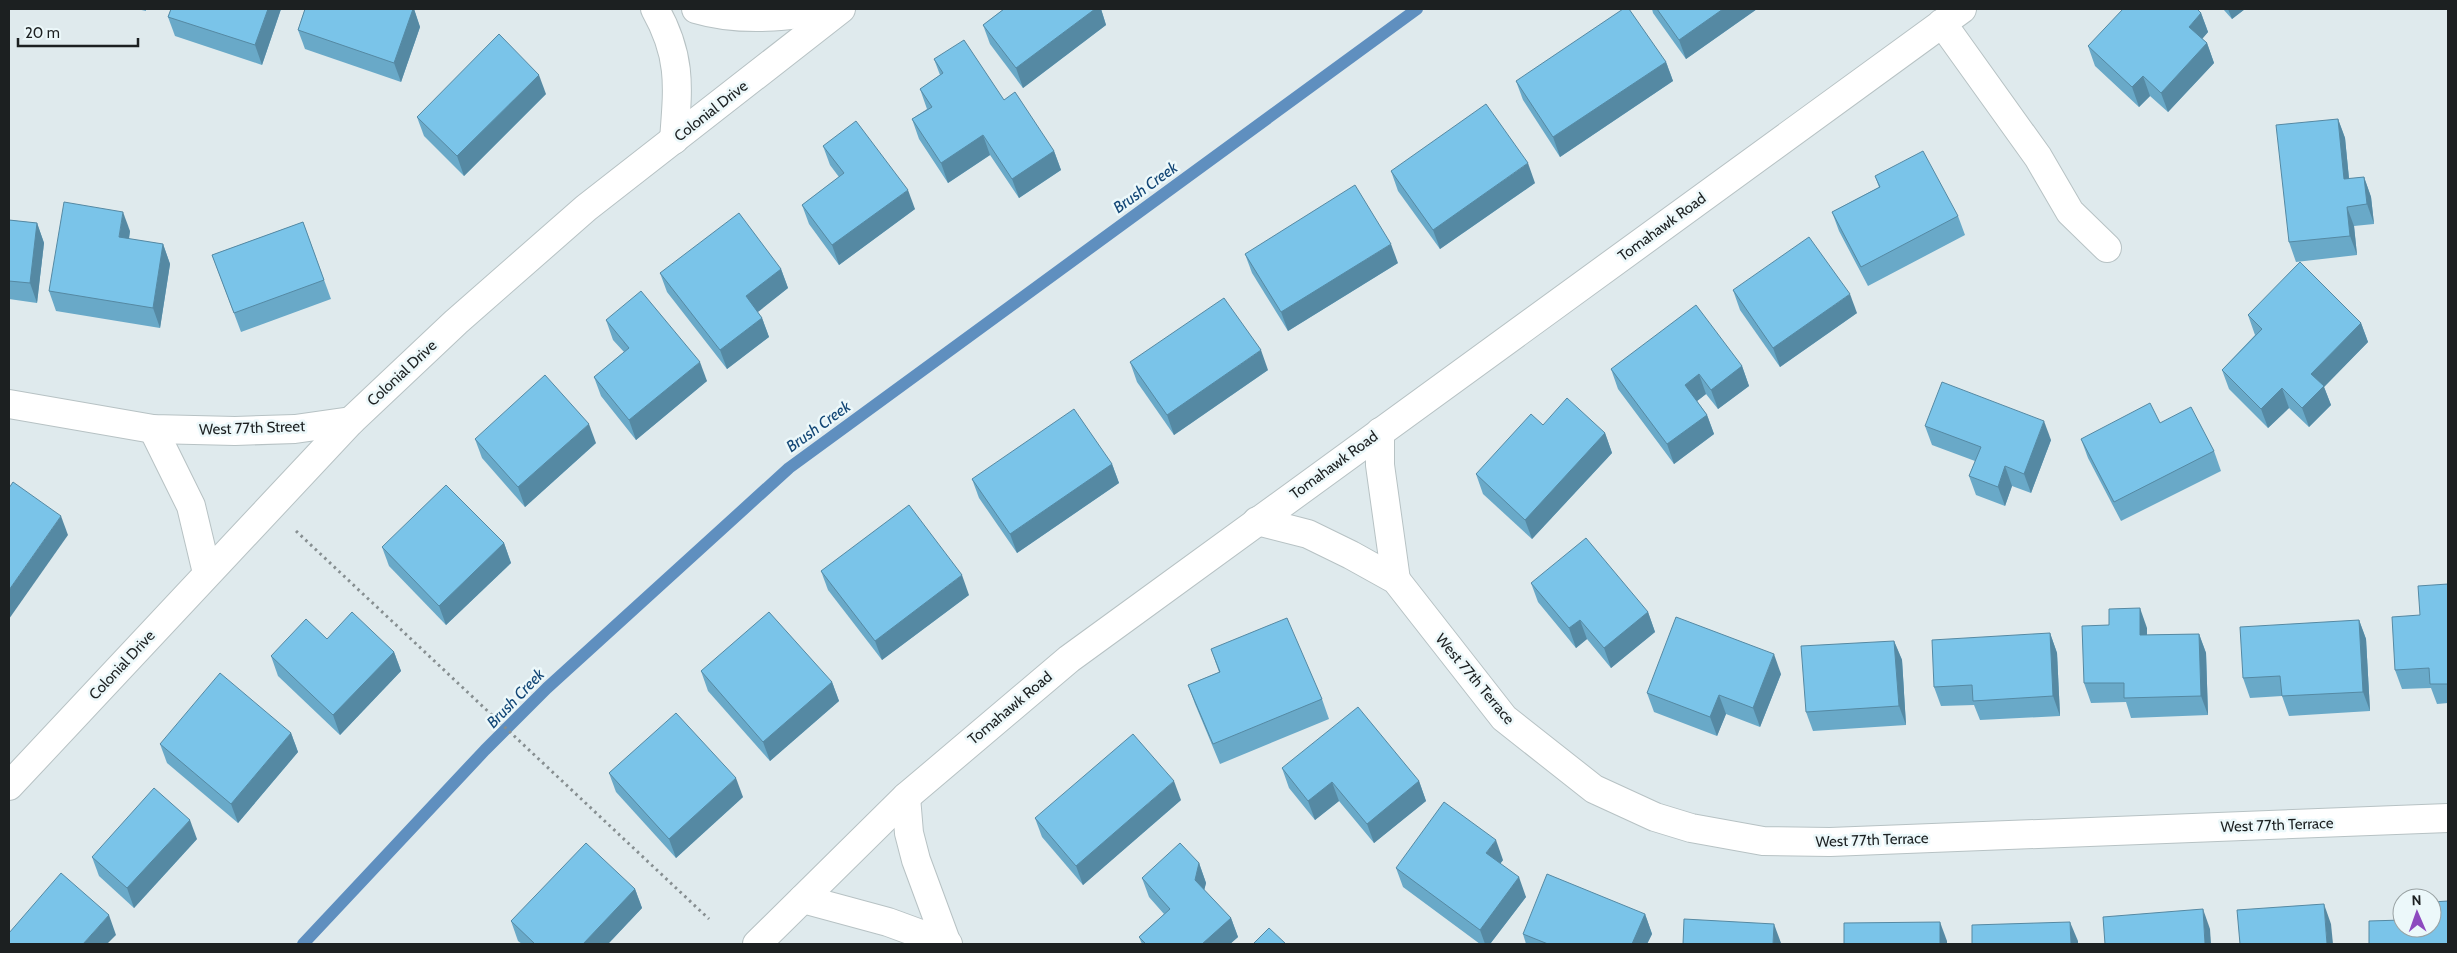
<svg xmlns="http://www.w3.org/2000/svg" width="2457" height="953" viewBox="0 0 2457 953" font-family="Cabin,sans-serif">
	<rect width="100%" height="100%" fill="#dfeaed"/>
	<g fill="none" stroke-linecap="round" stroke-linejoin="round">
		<path stroke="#5f8fbf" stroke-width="12" d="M303,944L485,750L547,688L789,468L1417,9"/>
		<g stroke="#b7c2c4" stroke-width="30">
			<g id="street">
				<path d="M655,9C682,57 678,87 674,140"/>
				<path d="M696,9C743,23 791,16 838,9"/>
				<path d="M1942,23L2038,157L2070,212L2107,248"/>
				<path d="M9,404L153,429L235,431L295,429L351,421"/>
				<path d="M153,429L191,506L207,573"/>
				<path d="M1380,432V465L1396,580"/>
				<path d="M1257,521L1308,534L1351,555L1396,580L1504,718L1594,789L1655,817L1691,828L1763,841L1830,842L2448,818"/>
				<path d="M9,786L351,421L456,322L586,208L841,9"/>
				<path d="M906,797L909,833L916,860L947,944"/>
				<path d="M803,899L888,922L948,944"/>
				<path d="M757,944L906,797L1069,659L1962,9"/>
			</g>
		</g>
		<path stroke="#878f91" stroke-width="3" stroke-dasharray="2.5 4" stroke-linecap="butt" d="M296,531L709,919"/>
		<use href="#street" stroke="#fff" stroke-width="28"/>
	</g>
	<g fill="#69a9c8">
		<path d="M137,9H146V11Z"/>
		<path d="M171,9H281L262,65L175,36L168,17Z"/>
		<path d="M305,9H414L420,27L401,82L305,49L298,30Z"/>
		<path d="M1004,9H1101L1106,25L1023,88L990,44L983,25Z"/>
		<path d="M1652,9H1757L1686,59L1653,13Z"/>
		<path d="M2223,9H2245L2232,19Z"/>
		<path d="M2201,13L2208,32L2202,39L2207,43L2214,63L2168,112L2150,96L2139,107L2095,66L2088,46Z"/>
		<path d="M934,59L1004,100L1054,151L1061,170L1019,198L990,155L948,183L919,139L912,119L927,109L920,89L940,75Z"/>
		<path d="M1666,62L1673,81L1560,157L1523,100L1516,81Z"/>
		<path d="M546,94L464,176L424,136L417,117Z"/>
		<path d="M2338,119L2345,138L2349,179L2364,177L2371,197L2374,224L2354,226L2357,255L2296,262L2289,242Z"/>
		<path d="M823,146L915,209L839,265L809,224L802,205L839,177L830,165Z"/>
		<path d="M1391,171L1535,183L1440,249L1398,191Z"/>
		<path d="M1875,176L1958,216L1965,235L1868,286L1839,231L1832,212L1879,187Z"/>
		<path d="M9,220L37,223L44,243L37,303L9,299Z"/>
		<path d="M303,222L331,299L241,332L212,255Z"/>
		<path d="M130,231L129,239L163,244L170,264L160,328L56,311L49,291Z"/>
		<path d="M1245,254L1398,263L1288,331L1252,273Z"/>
		<path d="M781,269L788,288L757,312L762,318L769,337L727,369L667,292L660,273Z"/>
		<path d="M1733,290L1857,313L1780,367L1740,310Z"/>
		<path d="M2248,315L2361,323L2368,342L2324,387L2331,405L2309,427L2289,408L2268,428L2229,389L2222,370L2255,335Z"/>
		<path d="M606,320L707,381L636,440L601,396L594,377L624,352L613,340Z"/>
		<path d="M1130,362L1268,370L1174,435L1137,382Z"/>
		<path d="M1742,366L1749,386L1718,409L1706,394L1697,401L1707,415L1714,434L1674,464L1618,389L1611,369Z"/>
		<path d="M2160,423L2214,451L2221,471L2121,521L2088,458L2081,439Z"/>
		<path d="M1543,425L1605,433L1612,453L1532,539L1483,494L1476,474Z"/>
		<path d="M1925,426L2051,440L2031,493L2012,486L2005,506L1976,495L1969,476L1975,461L1932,445Z"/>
		<path d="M475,439L596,443L525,507L482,458Z"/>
		<path d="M1112,464L1119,483L1017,553L979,498L972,479Z"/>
		<path d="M504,543L511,563L446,625L389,566L382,547Z"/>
		<path d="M821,571L969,595L882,660L828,590Z"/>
		<path d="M1531,583L1648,612L1655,632L1611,668L1587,639L1576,648L1538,602Z"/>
		<path d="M2448,584V703L2437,704L2431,688L2402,689L2395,670Z"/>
		<path d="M2359,620L2366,639L2370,711L2289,716L2282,696L2250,698L2243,678Z"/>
		<path d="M2147,628V635L2199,634L2206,653L2208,715L2131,718L2126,702L2091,703L2084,683Z"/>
		<path d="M2050,633L2057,653L2060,716L1980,720L1974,705L1941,706L1934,687Z"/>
		<path d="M327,639L394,652L401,671L340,735L278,676L271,656Z"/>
		<path d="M1894,641L1902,660L1906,725L1813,731L1806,712Z"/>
		<path d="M1211,649L1322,699L1329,719L1220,764L1195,704L1188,685L1219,672Z"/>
		<path d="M701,671L832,682L839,701L770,761L708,691Z"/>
		<path d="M1781,674L1760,727L1726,714L1717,736L1654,712L1647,693Z"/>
		<path d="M291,733L298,752L238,823L167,763L160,744Z"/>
		<path d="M1282,768L1419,781L1426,801L1374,843L1339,801L1315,820L1289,788Z"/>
		<path d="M609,773L743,797L676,858L616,792Z"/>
		<path d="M1181,800L1083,885L1042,837L1035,818Z"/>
		<path d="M197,839L134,908L99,876L92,857Z"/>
		<path d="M1503,860L1500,864L1526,897L1490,944H1480L1403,887L1396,868Z"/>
		<path d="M1199,863L1206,883L1204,890L1231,918L1238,937L1230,944H1142L1139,937L1164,914L1149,897L1142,878Z"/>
		<path d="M635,889L642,908L608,944H522L518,941L511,921Z"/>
		<path d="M1645,914L1652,934L1647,944H1526L1523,934Z"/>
	</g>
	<g fill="#5589a3">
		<path d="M268,9H281L262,65L255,45Z"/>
		<path d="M413,9H414L420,27L401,82L394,63Z"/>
		<path d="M1095,9H1101L1106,25L1023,88L1016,68Z"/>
		<path d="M1723,9H1757L1686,59L1679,40Z"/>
		<path d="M2228,9H2245L2232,19Z"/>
		<path d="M2201,13L2208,32L2196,46L2189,27Z"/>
		<path d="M2207,43L2214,63L2168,112L2161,93Z"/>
		<path d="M1666,62L1673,81L1560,157L1553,137Z"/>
		<path d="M539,75L546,94L464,176L457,156Z"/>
		<path d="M2143,76L2150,96L2139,107L2132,87Z"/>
		<path d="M2338,119L2345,138L2351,199L2344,179Z"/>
		<path d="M983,135L990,155L948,183L941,163Z"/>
		<path d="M1054,151L1061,170L1019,198L1012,179Z"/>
		<path d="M1528,163L1535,183L1440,249L1433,230Z"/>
		<path d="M2364,177L2371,197L2374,224L2367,204Z"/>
		<path d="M908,190L915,209L839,265L832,245Z"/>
		<path d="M2347,207L2354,226L2357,255L2350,236Z"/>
		<path d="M123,212L130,231L126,256L119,237Z"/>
		<path d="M37,223L44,243L37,303L30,283Z"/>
		<path d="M163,244L170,264L160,328L153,308Z"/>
		<path d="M1391,244L1398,263L1288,331L1281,312Z"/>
		<path d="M781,269L788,288L753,316L746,296Z"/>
		<path d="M1850,294L1857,313L1780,367L1773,348Z"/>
		<path d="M762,318L769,337L727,369L720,350Z"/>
		<path d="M2361,323L2368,342L2324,387L2331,405L2309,427L2302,408L2311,374Z"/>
		<path d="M1261,350L1268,370L1174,435L1167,415Z"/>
		<path d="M700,362L707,381L636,440L629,420Z"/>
		<path d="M1742,366L1749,386L1718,409L1711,390Z"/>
		<path d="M1699,374L1706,394L1692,405L1685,385Z"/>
		<path d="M2282,388L2289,408L2268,428L2261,409Z"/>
		<path d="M1707,415L1714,434L1674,464L1667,444Z"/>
		<path d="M2044,421L2051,440L2031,493L2024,474Z"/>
		<path d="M589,424L596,443L525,507L518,487Z"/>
		<path d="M1605,433L1612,453L1532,539L1525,520Z"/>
		<path d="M1112,464L1119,483L1017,553L1010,534Z"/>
		<path d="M2005,466L2012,486L2005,506L1998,487Z"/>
		<path d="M61,516L68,535L9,619V590Z"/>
		<path d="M504,543L511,563L446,625L439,606Z"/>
		<path d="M962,575L969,595L882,660L875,641Z"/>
		<path d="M2140,608L2147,628V654L2140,635Z"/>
		<path d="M1648,612L1655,632L1611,668L1604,648Z"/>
		<path d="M1580,620L1587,639L1576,648L1569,628Z"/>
		<path d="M2359,620L2366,639L2370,711L2363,692Z"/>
		<path d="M2050,633L2057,653L2060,716L2053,696Z"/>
		<path d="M2199,634L2206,653L2208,715L2201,696Z"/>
		<path d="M1894,641L1902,660L1906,725L1899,706Z"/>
		<path d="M394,652L401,671L340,735L333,715Z"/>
		<path d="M1774,654L1781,674L1760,727L1753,708Z"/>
		<path d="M832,682L839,701L770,761L763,742Z"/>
		<path d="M1719,695L1726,714L1717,736L1710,717Z"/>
		<path d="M291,733L298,752L238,823L231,804Z"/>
		<path d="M736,778L743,797L676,858L669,839Z"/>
		<path d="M1174,781L1181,800L1083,885L1076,866Z"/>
		<path d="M1419,781L1426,801L1374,843L1367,824Z"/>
		<path d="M1332,782L1339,801L1315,820L1308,801Z"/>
		<path d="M190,820L197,839L134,908L127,888Z"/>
		<path d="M1496,840L1503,860L1493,873L1486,853Z"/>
		<path d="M1199,863L1206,883L1202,899L1195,880Z"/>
		<path d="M1519,877L1526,897L1490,944H1485L1480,930Z"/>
		<path d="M635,889L642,908L608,944H583Z"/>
		<path d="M2324,904L2331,924L2333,944H2327Z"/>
		<path d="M2203,909L2210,929L2211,944H2205Z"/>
		<path d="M1645,914L1652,934L1647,944H1632Z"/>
		<path d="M109,915L116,935L107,944H83Z"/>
		<path d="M1231,918L1238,937L1230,944H1202Z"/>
		<path d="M1940,922L1947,941V944H1940Z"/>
		<path d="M2070,922L2078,941V944H2071Z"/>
		<path d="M1774,924L1781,943V944H1773Z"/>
	</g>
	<g fill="#7ac4e9" stroke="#5589a3">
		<path d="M171,9H268L255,45L168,17Z"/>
		<path d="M305,9H413L394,63L298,30Z"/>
		<path d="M1004,9H1095L1016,68L983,25Z"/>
		<path d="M1623,9H1629L1666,62L1553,137L1516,81Z"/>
		<path d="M1657,9H1723L1679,40Z"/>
		<path d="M2123,9H2197L2201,13L2189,27L2207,43L2161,93L2143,76L2132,87L2088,46Z"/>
		<path d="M499,34L539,75L457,156L417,117Z"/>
		<path d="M964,40L1004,100L1015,92L1054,151L1012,179L983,135L941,163L912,119L932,107L920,89L943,73L934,59Z"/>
		<path d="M1486,104L1528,163L1433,230L1391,171Z"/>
		<path d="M2338,119L2344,179L2364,177L2367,204L2347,207L2350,236L2289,242L2276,125Z"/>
		<path d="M856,121L908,190L832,245L802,205L844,173L823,146Z"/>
		<path d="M1923,151L1958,216L1861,267L1832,212L1880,187L1875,176Z"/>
		<path d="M1355,185L1391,244L1281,312L1245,254Z"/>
		<path d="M64,202L123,212L119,237L163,244L153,308L49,291Z"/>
		<path d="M739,213L781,269L746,296L762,318L720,350L660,273Z"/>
		<path d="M9,220L37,223L30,283L9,281Z"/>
		<path d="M303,222L324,280L234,313L212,255Z"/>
		<path d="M1809,237L1850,294L1773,348L1733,290Z"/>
		<path d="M2300,262L2361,323L2311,374L2324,386L2302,408L2282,388L2261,409L2222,370L2262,329L2248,315Z"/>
		<path d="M641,291L700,362L629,420L594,377L629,348L606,320Z"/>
		<path d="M1224,298L1261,350L1167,415L1130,362Z"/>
		<path d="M1696,305L1742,366L1711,390L1699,374L1685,385L1707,415L1667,444L1611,369Z"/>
		<path d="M545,375L589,424L518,487L475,439Z"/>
		<path d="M1942,382L2044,421L2024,474L2005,466L1998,487L1969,476L1981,447L1925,426Z"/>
		<path d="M1567,398L1605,433L1525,520L1476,474L1531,414L1543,425Z"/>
		<path d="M2150,403L2160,423L2191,407L2214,451L2114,502L2081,439Z"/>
		<path d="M1074,409L1112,464L1010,534L972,479Z"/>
		<path d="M13,482L61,516L9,590V488Z"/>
		<path d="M446,485L504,543L439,606L382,547Z"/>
		<path d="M909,505L962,575L875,641L821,571Z"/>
		<path d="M1586,538L1648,612L1604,648L1580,620L1569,628L1531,583Z"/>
		<path d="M2448,584V684H2430L2429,668L2395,670L2392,617L2420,615L2418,586Z"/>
		<path d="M2140,608V635L2199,634L2201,696L2124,698V683H2084L2082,626L2109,625V609Z"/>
		<path d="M352,612L394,652L333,715L271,656L306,619L327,639Z"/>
		<path d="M769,612L832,682L763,742L701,671Z"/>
		<path d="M1676,617L1774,654L1753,708L1719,695L1710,717L1647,693Z"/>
		<path d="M1287,618L1322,699L1213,744L1188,685L1220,672L1211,649Z"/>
		<path d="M2359,620L2363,692L2282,696L2280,676L2243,678L2240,627Z"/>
		<path d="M2050,633L2053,696L1973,701L1972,685L1934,687L1932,640Z"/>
		<path d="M1894,641L1899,706L1806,712L1801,646Z"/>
		<path d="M220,673L291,733L231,804L160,744Z"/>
		<path d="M1358,707L1419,781L1367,824L1332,782L1308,801L1282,768Z"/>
		<path d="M676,713L736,778L669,839L609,773Z"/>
		<path d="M1133,734L1174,781L1076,866L1035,818Z"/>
		<path d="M154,788L190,820L127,888L92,857Z"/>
		<path d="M1444,802L1496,840L1486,853L1519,877L1480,930L1396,868Z"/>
		<path d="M586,843L635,889L583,944H535L511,921Z"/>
		<path d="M1180,843L1199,863L1195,880L1231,918L1202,944H1146L1139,937L1170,909L1142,878Z"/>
		<path d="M61,873L109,915L83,944H9V933Z"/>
		<path d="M1547,874L1645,914L1632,944H1548L1523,934Z"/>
		<path d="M2448,901V944H2369V921L2402,920V928H2432V902Z"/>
		<path d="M2324,904L2327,944H2240L2237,910Z"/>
		<path d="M2203,909L2205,944H2105L2103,917Z"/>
		<path d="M1684,919L1774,924L1773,944H1683Z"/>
		<path d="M1940,922V944H1844V923Z"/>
		<path d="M2070,922L2071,944H1972V925Z"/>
		<path d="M1269,928L1286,944H1253Z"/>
	</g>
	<g text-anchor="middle" stroke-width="5" stroke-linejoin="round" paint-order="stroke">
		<g font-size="15" fill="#1c2021" stroke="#ecf8fa">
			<text transform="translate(711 111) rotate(-38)" y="5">Colonial Drive</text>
			<text transform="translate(1662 227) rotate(-36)" y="5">Tomahawk Road</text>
			<text transform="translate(402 373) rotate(-43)" y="5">Colonial Drive</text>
			<text transform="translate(252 428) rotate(-2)" y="5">West 77th Street</text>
			<text transform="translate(1334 465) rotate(-36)" y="5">Tomahawk Road</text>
			<text transform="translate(122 665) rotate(-47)" y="5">Colonial Drive</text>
			<text transform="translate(1475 679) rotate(50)" y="5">West 77th Terrace</text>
			<text transform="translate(1010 708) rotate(-40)" y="5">Tomahawk Road</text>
			<text transform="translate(2277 825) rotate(-2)" y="5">West 77th Terrace</text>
			<text transform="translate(1872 840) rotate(-2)" y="5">West 77th Terrace</text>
		</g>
		<g font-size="16" font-style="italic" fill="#134776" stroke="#ecf8fa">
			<text transform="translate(1145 187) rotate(-36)" y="6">Brush Creek</text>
			<text transform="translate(818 426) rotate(-36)" y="6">Brush Creek</text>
			<text transform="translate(515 698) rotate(-46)" y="6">Brush Creek</text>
		</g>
	</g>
	<rect width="2457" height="953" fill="none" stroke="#1c2021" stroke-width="20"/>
	<g transform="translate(2417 913) rotate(358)"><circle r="24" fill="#ecf8fa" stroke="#99a2a3"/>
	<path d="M0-4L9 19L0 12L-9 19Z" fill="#8d4abf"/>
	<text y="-8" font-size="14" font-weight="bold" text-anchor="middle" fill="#1c2021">N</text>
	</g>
	<path d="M18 38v8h120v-8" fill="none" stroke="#1c2021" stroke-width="2.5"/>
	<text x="25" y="38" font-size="15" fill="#1c2021" stroke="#ecf8fa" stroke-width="4" paint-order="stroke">20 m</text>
</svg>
